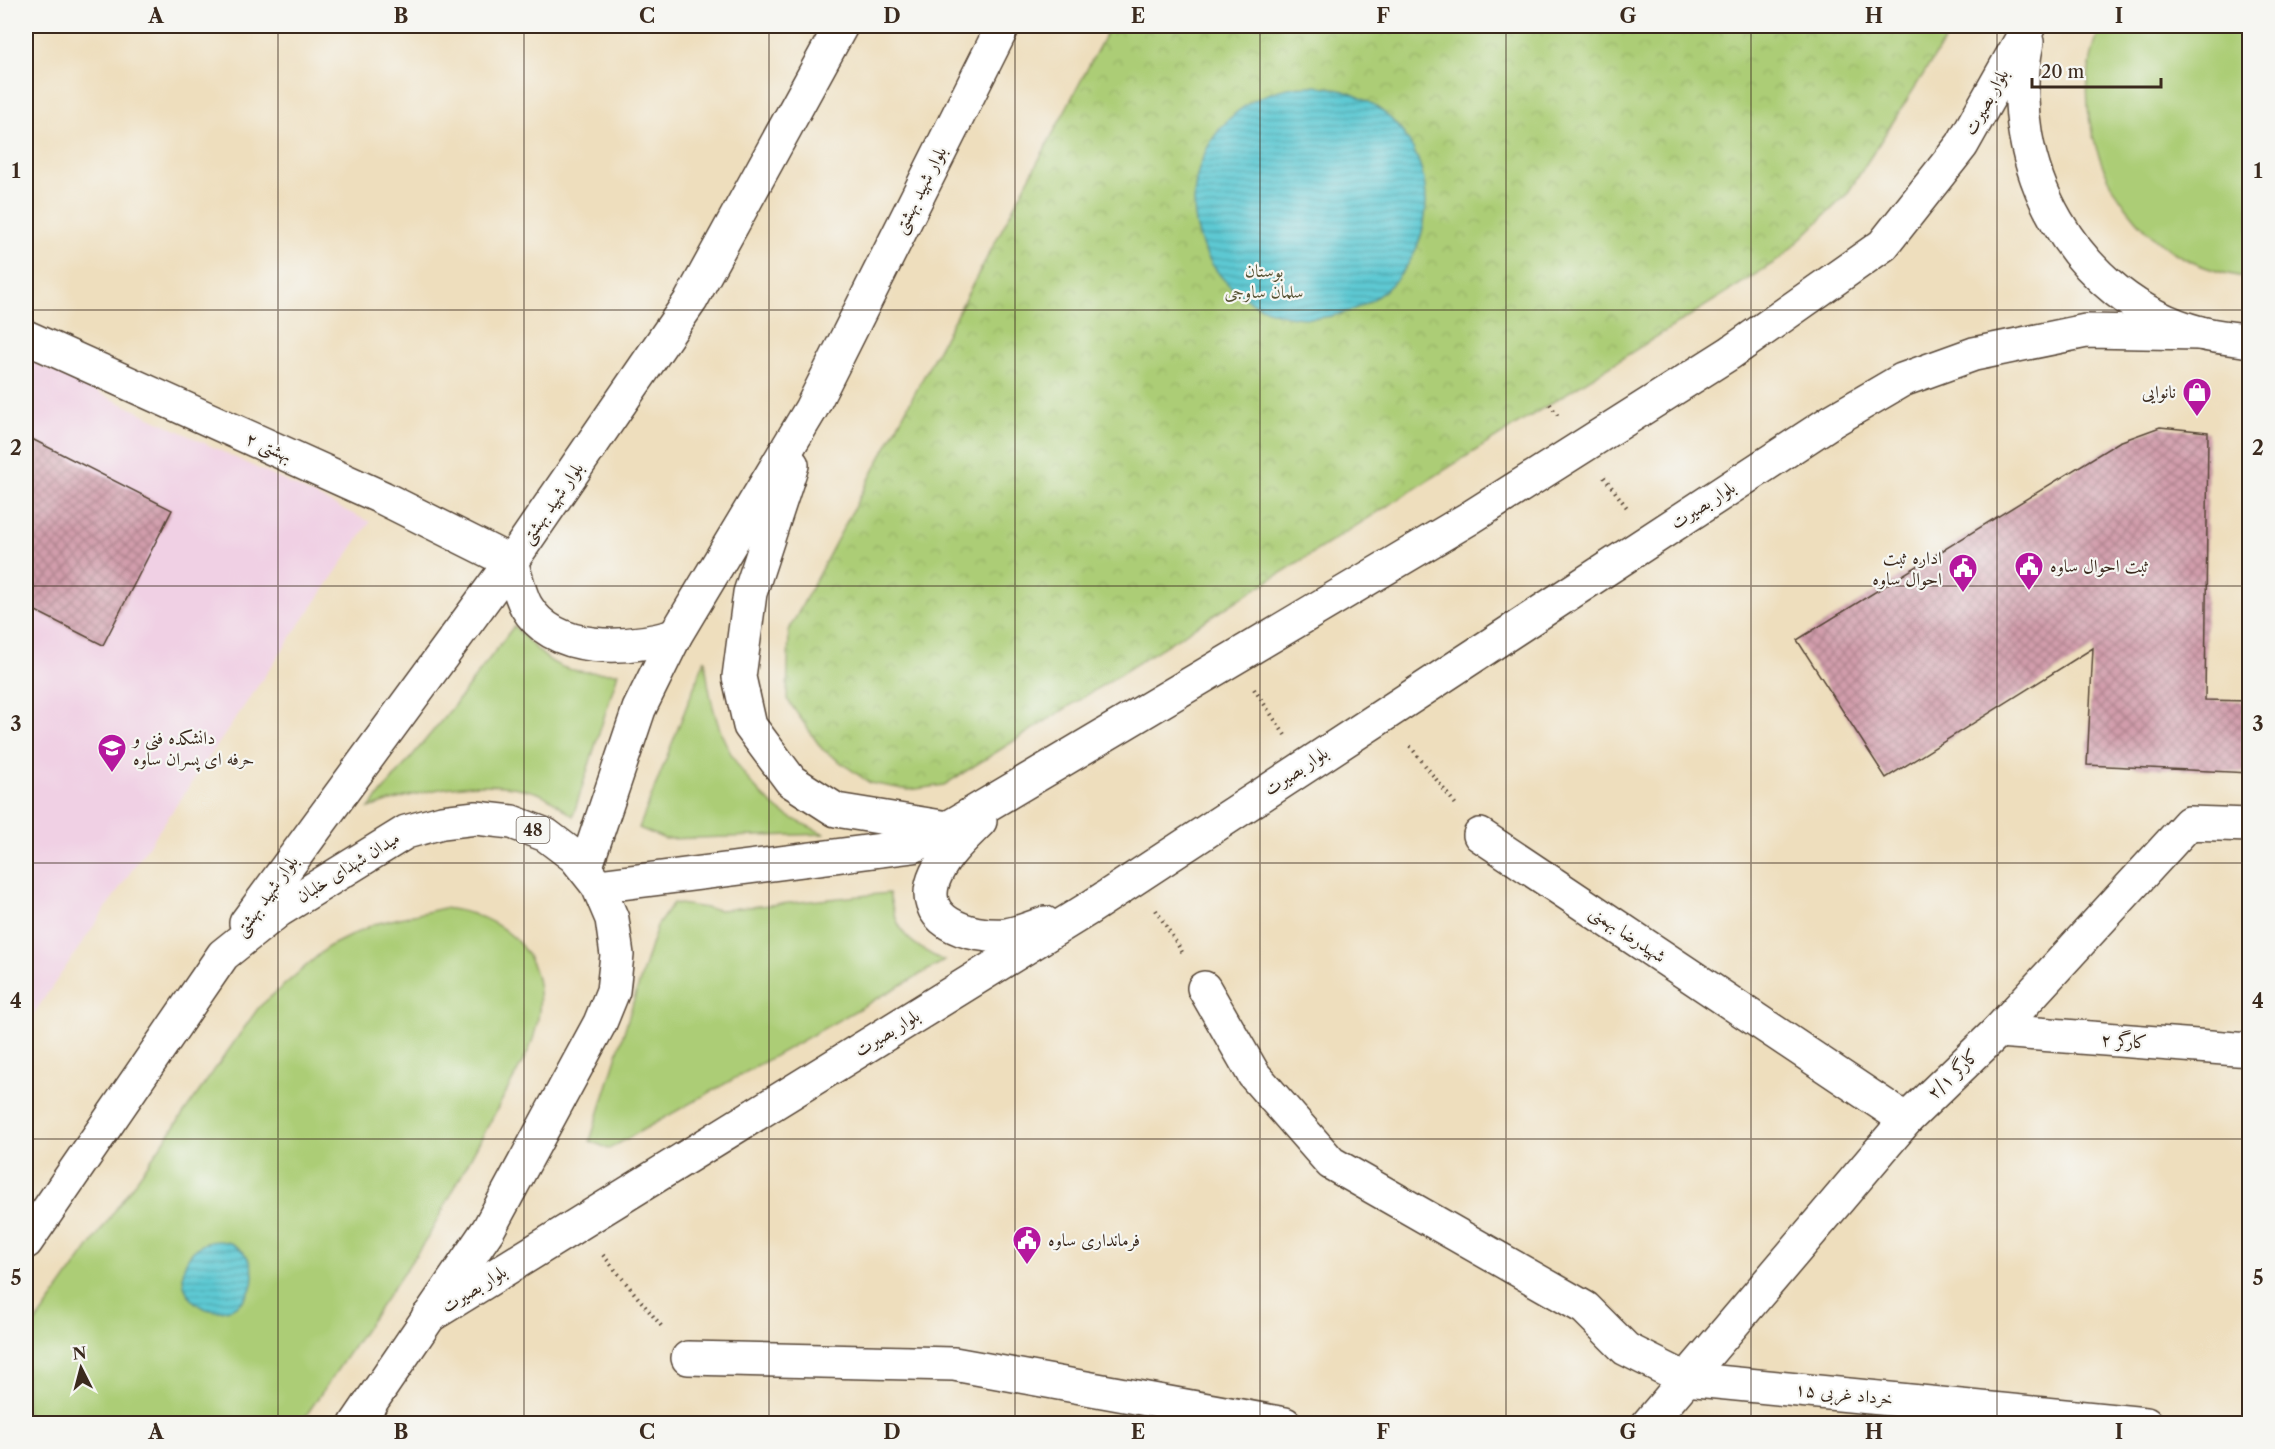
<svg xmlns="http://www.w3.org/2000/svg" width="2275" height="1449" viewBox="0 0 2275 1449" font-family="'Libre Caslon Text',Amiri,serif">
	<defs>
		<pattern id="park-crowns" width="20" height="18" patternUnits="userSpaceOnUse" patternTransform="scale(1.5)"><rect width="20" height="18" fill="#accd76"/><path d="M2 6a3 3 0 1 1 6 0M12 15a3 3 0 1 1 6 0" fill="none" stroke="#95b066"/></pattern>
		<pattern id="water-rules" width="6" height="5" patternUnits="userSpaceOnUse" patternTransform="scale(1.5)"><rect width="6" height="5" fill="#5dc9d3"/><path d="M0 2.5h6" fill="none" stroke="#4ea3ab"/></pattern>
		<pattern id="building-cross-hatch" width="8" height="8" patternUnits="userSpaceOnUse" patternTransform="scale(1.5)"><rect width="8" height="8" fill="#d19dac"/><path d="M0 0l8 8M0 8l8-8" fill="none" stroke="#ab808b"/></pattern>
	</defs>
	<rect width="100%" height="100%" fill="#f6f6f2"/>
	<filter id="ink" filterUnits="userSpaceOnUse"><feTurbulence type="fractalNoise" baseFrequency=".0167" numOctaves="2"/><feDisplacementMap in="SourceGraphic" scale="12" xChannelSelector="R" yChannelSelector="G"/><feConvolveMatrix kernelMatrix="1 2 1 2 8 2 1 2 1" color-interpolation-filters="sRGB"/></filter>
	<filter id="wash" filterUnits="userSpaceOnUse"><feTurbulence type="fractalNoise" baseFrequency=".008" numOctaves="4" result="noise"/><feDisplacementMap in="SourceGraphic" scale="24" xChannelSelector="R" yChannelSelector="G"/><feGaussianBlur stdDeviation="1.35" result="paint"/><feColorMatrix in="noise" values="0 0 0 0 0 0 0 0 0 0 0 0 0 0 0 0 0 1.4 0 .05"/><feComposite in="paint" operator="in"/></filter>
	<g filter="url(#wash)">
		<rect width="100%" height="100%" fill="#eedebd"/>
		<path fill="#f0d0e4" d="M26,358L370,522L26,1025Z"/>
		<g fill="#accd76" stroke="#747c4a" stroke-width="1.5">
			<path d="M2102,26H2249V278C2223,274 2195,266 2172,251C2102,205 2065,103 2102,26Z"/>
			<path d="M514,626C556,670 557,672 618,673L573,816C563,809 550,797 538,793C481,775 423,790 369,808L452,708Z"/>
			<path d="M705,659C711,721 729,770 779,810C792,820 809,826 824,834L665,839L639,828Z"/>
			<path d="M889,893C897,933 907,943 944,961L609,1149L590,1141L657,926L673,903L720,910Z"/>
			<path d="M444,908C523,917 559,976 529,1050L428,1237L301,1423L26,1424V1336L259,1007L328,947L374,924Z"/>
		</g>
		<path fill="url(#park-crowns)" stroke="#747c4a" stroke-width="1.5" d="M1110,26H1954L1847,194L1780,259L944,785L909,790L870,783L822,749L787,699L789,630Z"/>
		<g fill="url(#water-rules)" stroke="#4c7a78" stroke-width="1.5">
			<circle cx="1310" cy="202" r="116"/>
			<circle cx="218" cy="1276" r="35"/>
		</g>
		<g id="blocks">
			<g fill="url(#building-cross-hatch)">
				<path d="M2160,427L2208,432L2205,700L2250,701V773L2087,765L2093,648L1886,778L1797,640L2119,442Z"/>
				<path d="M26,436L172,510L103,645L26,606Z"/>
			</g>
		</g>
	</g>
	<g filter="url(#ink)">
		<use href="#blocks" fill-opacity="0" stroke="#564536" stroke-width="1.5"/>
		<g fill="none" stroke-linecap="round" stroke-linejoin="round">
			<g stroke="#564536" stroke-width="36">
				<g id="minor">
					<path d="M26,337L383,498L511,562"/>
					<path d="M1480,835L1906,1120"/>
					<path d="M1204,988L1254,1075L1331,1163L1585,1308L1626,1349L1686,1379L2146,1424"/>
					<path d="M1998,1031L2250,1050"/>
					<path d="M688,1358L954,1364L1285,1424"/>
					<path d="M1648,1424L1906,1120L1998,1031L2189,823L2250,825"/>
				</g>
			</g>
			<g stroke="#564536" stroke-width="36">
				<g id="major">
					<path d="M2027,42C2001,165 2075,300 2200,333C2216,337 2233,338 2250,341"/>
					<path d="M792,465L750,593L739,677L750,726L791,781L836,810L948,828"/>
					<path d="M511,562C516,576 519,593 526,606C555,655 628,649 675,636"/>
					<path d="M980,821C964,837 946,853 936,874C914,921 969,938 1006,935C1019,933 1033,927 1045,923"/>
					<path d="M585,869L639,709L675,636L811,409L1003,26"/>
					<path d="M598,886L913,846L948,828L1468,519L1730,353L1883,245L1962,145L2029,26"/>
					<path d="M246,923L511,562L691,300L841,26"/>
					<path d="M26,1242L223,955L278,911L406,832L442,822L476,818L512,822L546,835L575,857L598,886L612,919L617,955L613,991L600,1023L488,1230L356,1424"/>
					<path d="M428,1317L1088,909L1832,421L1902,380L1974,354L2086,331L2200,333"/>
				</g>
			</g>
			<g stroke="#564536" stroke-width="4" stroke-dasharray="1.5 4.5" stroke-linecap="butt">
				<path d="M1550,404L1558,416"/>
				<path d="M1604,477L1628,509"/>
				<path d="M1254,689L1285,735"/>
				<path d="M1410,746L1457,806"/>
				<path d="M1156,910L1184,955"/>
				<path d="M603,1255L663,1328"/>
			</g>
			<use href="#minor" stroke="#fff" stroke-width="33"/>
			<use href="#major" stroke="#fff" stroke-width="33"/>
		</g>
	</g>
	<path fill="none" stroke="#3b2a1e" stroke-width="1.5" stroke-opacity="0.55" d="M278,26V1424M524,26V1424M769,26V1424M1015,26V1424M1260,26V1424M1506,26V1424M1751,26V1424M1997,26V1424M26,310H2250M26,586H2250M26,863H2250M26,1139H2250"/>
	<defs>
		<g id="shop-pin" transform="scale(1.5)"><path d="M0 17L-7.5 6A9.5 9.5 0 1 1 7.5 6Z" fill="#b5179e" stroke="#f6f6f2"/><path d="M-5-2.5h2.3a2.7 3.5 0 0 1 5.4 0H5L5.5 6h-11ZM-1.5-2.5h3a1.5 2.3 0 0 0-3 0Z" fill="#fff"/></g>
		<g id="civic-pin" transform="scale(1.5)"><path d="M0 17L-7.5 6A9.5 9.5 0 1 1 7.5 6Z" fill="#b5179e" stroke="#f6f6f2"/><path d="M-.6-6.5H3V-4.5H.6V-3L4-1V1h2V6H-6V1h2V-1L-.6-3ZM-1.2 2.5V6h2.4V2.5Z" fill="#fff"/></g>
		<g id="university-pin" transform="scale(1.5)"><path d="M0 17L-7.5 6A9.5 9.5 0 1 1 7.5 6Z" fill="#b5179e" stroke="#f6f6f2"/><path d="M0-5L7-2L0 1L-7-2ZM-4 1L0 2.5L4 1V4Q0 6-4 4Z" fill="#fff"/></g>
	</defs>
	<g fill-rule="evenodd">
		<use href="#shop-pin" x="2197" y="392"/>
		<use href="#civic-pin" x="2029" y="566"/>
		<use href="#civic-pin" x="1963" y="568"/>
		<use href="#university-pin" x="112" y="748"/>
		<use href="#civic-pin" x="1027" y="1240"/>
	</g>
	<g text-anchor="middle" stroke-width="4.5" stroke-linejoin="round" paint-order="stroke">
		<rect fill="#f6f6f2" stroke="#73675e" stroke-width="1.5" x="516.5" y="817" width="33" height="26" rx="4.5"/>
		<g font-size="16" font-weight="bold" fill="#3b2a1e">
			<text x="533" y="836">48</text>
		</g>
		<g font-size="18" fill="#3b2a1e" stroke="#f6f6f2">
			<text transform="translate(1986 102) rotate(-61)" y="6">بلوار بصیرت</text>
			<text transform="translate(920 190) rotate(-63)" y="6">بلوار شهید بهشتی</text>
			<text transform="translate(269 447) rotate(24)" y="6">بهشتی ۲</text>
			<text transform="translate(552 503) rotate(-55)" y="6">بلوار شهید بهشتی</text>
			<text transform="translate(1703 505) rotate(-33)" y="6">بلوار بصیرت</text>
			<text transform="translate(1296 771) rotate(-34)" y="6">بلوار بصیرت</text>
			<text transform="translate(348 867) rotate(-32)" y="6">میدان شهدای خلبان</text>
			<text transform="translate(266 896) rotate(-54)" y="6">بلوار شهید بهشتی</text>
			<text transform="translate(1628 934) rotate(34)" y="6">شهیدرضا بهمنی</text>
			<text transform="translate(887 1033) rotate(-32)" y="6">بلوار بصیرت</text>
			<text transform="translate(2124 1041) rotate(4)" y="6">کارگر ۲</text>
			<text transform="translate(1953 1074) rotate(-44)" y="6">کارگر ۲/۱</text>
			<text transform="translate(474 1289) rotate(-32)" y="6">بلوار بصیرت</text>
			<text transform="translate(1844 1394) rotate(6)" y="6">۱۵ خرداد غربی</text>
		</g>
		<g font-size="18" fill="#575334" stroke="#f6f6f2">
			<text x="1264" y="277">بوستان<tspan x="1264" dy="21">سلمان ساوجی</tspan></text>
		</g>
		<g font-size="18" fill="#3b2a1e" stroke="#f6f6f2" text-anchor="start">
			<text x="2176" y="398" text-anchor="end">نانوایی</text>
			<text x="1942" y="564" text-anchor="end">اداره ثبت<tspan x="1942" dy="21">احوال ساوه</tspan></text>
			<text x="2050" y="572">ثبت احوال ساوه</text>
			<text x="133" y="744">دانشکده فنی و<tspan x="133" dy="21">حرفه ای پسران ساوه</tspan></text>
			<text x="1048" y="1246">فرمانداری ساوه</text>
		</g>
	</g>
	<rect width="2275" height="1449" fill="none" stroke="#f6f6f2" stroke-width="66"/>
	<g transform="translate(81 1368) rotate(354)" stroke="#f6f6f2" stroke-width="4.5" paint-order="stroke">
	<path d="M0-4.5L10 22L0 15L-10 22Z" fill="#3b2a1e"/>
	<text y="-9" font-size="16" font-weight="bold" text-anchor="middle" fill="#3b2a1e">N</text>
	</g>
	<path d="M2032 78v9h129v-9" fill="none" stroke="#3b2a1e" stroke-width="3"/>
	<text x="2041" y="78" font-size="18" fill="#3b2a1e" stroke="#f6f6f2" stroke-width="4.5" paint-order="stroke">20 m</text>
	<rect x="33" y="33" width="2209" height="1383" fill="none" stroke="#3b2a1e" stroke-width="2"/>
	<g font-size="20" text-anchor="middle" font-weight="bold" fill="#3b2a1e">
		<text x="156" y="23">A</text>
		<text x="401" y="23">B</text>
		<text x="647" y="23">C</text>
		<text x="892" y="23">D</text>
		<text x="1138" y="23">E</text>
		<text x="1383" y="23">F</text>
		<text x="1628" y="23">G</text>
		<text x="1874" y="23">H</text>
		<text x="2119" y="23">I</text>
		<text x="16" y="178">1</text>
		<text x="2258" y="178">1</text>
		<text x="16" y="455">2</text>
		<text x="2258" y="455">2</text>
		<text x="16" y="731">3</text>
		<text x="2258" y="731">3</text>
		<text x="16" y="1008">4</text>
		<text x="2258" y="1008">4</text>
		<text x="16" y="1285">5</text>
		<text x="2258" y="1285">5</text>
		<text x="156" y="1439">A</text>
		<text x="401" y="1439">B</text>
		<text x="647" y="1439">C</text>
		<text x="892" y="1439">D</text>
		<text x="1138" y="1439">E</text>
		<text x="1383" y="1439">F</text>
		<text x="1628" y="1439">G</text>
		<text x="1874" y="1439">H</text>
		<text x="2119" y="1439">I</text>
	</g>
</svg>
